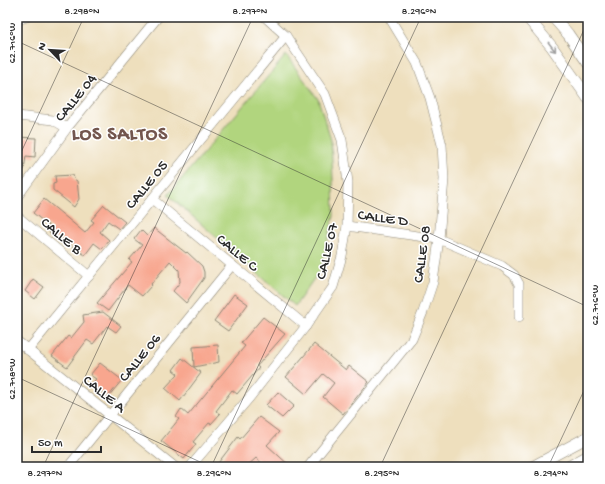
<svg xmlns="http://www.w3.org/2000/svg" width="605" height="484" viewBox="0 0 605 484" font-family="'Gochi Hand',sans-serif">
	<rect width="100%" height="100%" fill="#fff"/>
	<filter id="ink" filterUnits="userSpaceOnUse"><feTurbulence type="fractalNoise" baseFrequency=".025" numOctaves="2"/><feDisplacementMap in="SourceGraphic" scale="8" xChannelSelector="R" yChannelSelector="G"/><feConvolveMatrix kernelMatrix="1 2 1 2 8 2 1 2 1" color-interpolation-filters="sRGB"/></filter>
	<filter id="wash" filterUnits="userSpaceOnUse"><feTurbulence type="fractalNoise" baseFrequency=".012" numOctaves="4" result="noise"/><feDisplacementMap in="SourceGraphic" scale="16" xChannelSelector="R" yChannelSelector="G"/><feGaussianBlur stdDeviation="0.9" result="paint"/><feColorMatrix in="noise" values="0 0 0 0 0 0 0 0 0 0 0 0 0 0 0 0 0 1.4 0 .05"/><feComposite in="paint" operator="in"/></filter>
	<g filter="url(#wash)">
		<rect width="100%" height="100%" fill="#eedfbd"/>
		<path fill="#b1d57e" stroke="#6e8054" d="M286,55L318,99L331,140L333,180L334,216L320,270L295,306L168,195Z"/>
		<g id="blocks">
			<g fill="#f8a68e">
				<path d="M17,137L36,138L35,157L26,156L24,170L17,168Z"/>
				<path d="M73,175L74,179L77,181L79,199L74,207L53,190V184L56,183L55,176Z"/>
				<path d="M44,199L85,233L94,222L91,220L104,205L125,222L119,229L108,221L100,232L109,240L102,249L94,243L85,255L59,237L58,239L49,233L53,229L33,213Z"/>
				<path d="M154,228L186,253L187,252L202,266L204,272V278L186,303L173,291L180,282L179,270L170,261L151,284L152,285L142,296L128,285L108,311L97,303L132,262L129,260L142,245L134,239L141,230L147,236Z"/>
				<path d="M33,279L44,287L35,299L25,291Z"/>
				<path d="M234,294L248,304L228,331L214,321Z"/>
				<path d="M103,312L121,326L116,332L107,326L93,344L87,340L67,367L52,356L68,336L71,338L84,322L83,315Z"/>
				<path d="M263,317L285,334L257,366L259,368L237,394L232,390L216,411L220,414L211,424L209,423L193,442L196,444L184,459L161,441L179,419L176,417L181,409L188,415L245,346L241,343Z"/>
				<path d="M314,344L346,370L349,366L369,382L343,414L323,397L334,383L323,374L306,394L286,377Z"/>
				<path d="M218,345L219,362L194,367L193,347Z"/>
				<path d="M182,358L201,373L180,401L165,388L178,374L173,370Z"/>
				<path d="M100,363L122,380L108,397L91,384L96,379L90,375Z"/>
				<path d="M278,392L294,406L282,418L266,405Z"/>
				<path d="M259,417L279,432L267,445L291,467H266L256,458L246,467H215L238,437L240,439Z"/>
			</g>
		</g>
	</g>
	<g filter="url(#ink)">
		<use href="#blocks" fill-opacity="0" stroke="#8c8574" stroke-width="1"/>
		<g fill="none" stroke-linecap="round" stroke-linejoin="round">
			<g stroke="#8c8574" stroke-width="10">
				<g id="minor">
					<path d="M17,20L27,17"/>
					<path d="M17,116L53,120L67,128"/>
					<path d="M17,197L67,128L158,17"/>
					<path d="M152,199L306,326"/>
					<path d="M17,216L89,276"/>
					<path d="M347,226L439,239L502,266L514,275L519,284V317"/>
					<path d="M17,341L175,467"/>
					<path d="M28,350L286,36"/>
					<path d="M68,467L232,265"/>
					<path d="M190,467L250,397L306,326L333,287L342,256L347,226L348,182L342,140L325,94L286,36L265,17"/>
					<path d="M308,467L412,339L423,312L433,282L439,239L444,179L442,145L430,98L417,63L389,17"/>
				</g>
			</g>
			<g stroke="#8c8574" stroke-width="12">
				<g id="major">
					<path d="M527,17L552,47L588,98"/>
					<path d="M553,17L568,34L588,63"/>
					<path d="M532,467L588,437"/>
					<path d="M568,467L588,456"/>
				</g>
			</g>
			<use href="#minor" stroke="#fff" stroke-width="9"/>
			<use href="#major" stroke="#fff" stroke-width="11"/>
		</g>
		<defs><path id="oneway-shaft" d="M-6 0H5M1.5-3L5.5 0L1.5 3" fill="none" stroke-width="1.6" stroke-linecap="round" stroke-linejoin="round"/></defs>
		<use stroke="#a0a0a0" href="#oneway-shaft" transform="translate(552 47) rotate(52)"/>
	</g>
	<path fill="none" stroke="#2b2b2b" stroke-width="1" stroke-opacity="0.45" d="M17,41L588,307M17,161L84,17M17,377L211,467M43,467L253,17M211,467L421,17M380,467L588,21M548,467L588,382"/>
	<g text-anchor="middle" stroke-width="3" stroke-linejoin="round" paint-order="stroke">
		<g font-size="15" fill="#2b2b2b" stroke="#fff">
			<text transform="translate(75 97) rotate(-51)" y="5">CALLE 04</text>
			<text transform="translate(146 184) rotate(-51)" y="5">CALLE 05</text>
			<text transform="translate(383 217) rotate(8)" y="5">CALLE D</text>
			<text transform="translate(62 235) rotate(40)" y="5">CALLE B</text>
			<text transform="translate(326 251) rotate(-77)" y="5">CALLE 07</text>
			<text transform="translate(238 252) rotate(40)" y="5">CALLE C</text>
			<text transform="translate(421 254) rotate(-82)" y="5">CALLE 08</text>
			<text transform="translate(139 357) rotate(-51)" y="5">CALLE 06</text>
			<text transform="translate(105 393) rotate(39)" y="5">CALLE A</text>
		</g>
		<g font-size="19" font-weight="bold" letter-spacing="1" fill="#73564e" stroke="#fff">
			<text x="120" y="139">LOS SALTOS</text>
		</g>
	</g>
	<rect width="605" height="484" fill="none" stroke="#fff" stroke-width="44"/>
	<g transform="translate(50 50) rotate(295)" stroke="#ffffff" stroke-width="3" paint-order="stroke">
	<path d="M0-3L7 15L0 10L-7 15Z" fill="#2b2b2b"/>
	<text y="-6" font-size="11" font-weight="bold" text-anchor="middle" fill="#2b2b2b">N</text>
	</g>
	<path d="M32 446v6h69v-6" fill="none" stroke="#2b2b2b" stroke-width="2"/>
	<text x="38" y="446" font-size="12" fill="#2b2b2b" stroke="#ffffff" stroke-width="3" paint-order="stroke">50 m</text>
	<rect x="22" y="22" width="561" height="440" fill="none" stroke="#2b2b2b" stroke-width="1.5"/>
	<g font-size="10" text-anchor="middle" fill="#2b2b2b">
		<text x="82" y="14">8.298°N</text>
		<text x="250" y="14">8.297°N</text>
		<text x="419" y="14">8.296°N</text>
		<text transform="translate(11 43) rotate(-90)" y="4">62.716°W</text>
		<text transform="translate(594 305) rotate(-90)" y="4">62.716°W</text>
		<text transform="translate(11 379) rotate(-90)" y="4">62.718°W</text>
		<text x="45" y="476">8.297°N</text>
		<text x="214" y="476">8.296°N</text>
		<text x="382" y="476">8.295°N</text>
		<text x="551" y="476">8.294°N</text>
	</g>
</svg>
